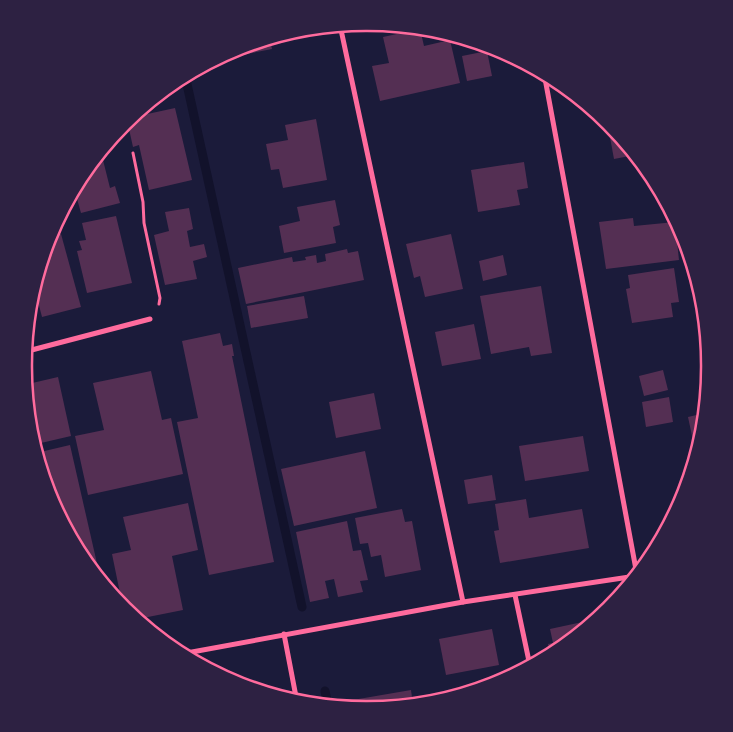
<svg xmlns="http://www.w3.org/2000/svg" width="733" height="732" viewBox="0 0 733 732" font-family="Georgia,serif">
	<rect width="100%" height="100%" fill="#1b1b3a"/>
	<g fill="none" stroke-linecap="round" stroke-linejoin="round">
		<g stroke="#12122b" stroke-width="9">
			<path d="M185,75L302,607"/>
			<path d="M325,691L328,706"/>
		</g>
	</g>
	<g fill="#542f53">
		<path d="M364,23L401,26V27L365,32Z"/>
		<path d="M420,29L424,46L450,40L460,83L380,101L372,66L389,63L383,37Z"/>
		<path d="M270,38L272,49L217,60L216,59L235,49Z"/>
		<path d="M487,51L492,76L467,81L462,56Z"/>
		<path d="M175,108L192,180L149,190L139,145L133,147L127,120L129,118Z"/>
		<path d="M316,119L327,180L283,188L279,169L271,170L266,144L288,140L285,125Z"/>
		<path d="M607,121L610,123L635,155L614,159Z"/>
		<path d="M100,152H101L110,188L115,186L120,203L81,213L74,188L81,175Z"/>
		<path d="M524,162L528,188L517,190L520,205L478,212L471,170Z"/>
		<path d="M655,182H656L670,208L661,210Z"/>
		<path d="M335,200L340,225L333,227L336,243L284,253L279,226L300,221L297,207Z"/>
		<path d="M189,208L193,229L187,231L190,247L204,244L207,257L193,261L197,279L165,285L154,235L169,231L165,212Z"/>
		<path d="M116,216L132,283L87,293L77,251L82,250L79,241L86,240L82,223Z"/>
		<path d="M633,218L634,226L675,222L679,260L606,269L599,222Z"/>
		<path d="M61,234L81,307L42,317L34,286L48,237Z"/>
		<path d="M451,234L463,289L425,297L420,276L414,278L406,244Z"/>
		<path d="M347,249L348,253L358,251L364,280L246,304L238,268L292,257L293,262L306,260L305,257L316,255L317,263L326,261L325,254Z"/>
		<path d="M503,255L507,275L483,281L479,261Z"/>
		<path d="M674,268L679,302L671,303L673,317L632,323L626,289L630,288L628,275Z"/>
		<path d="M541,286L552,353L531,356L529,347L491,354L480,296Z"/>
		<path d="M304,296L308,318L251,328L247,306Z"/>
		<path d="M474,324L481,359L442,366L435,332Z"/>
		<path d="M220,333L223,346L232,344L234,356H232L274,562L209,575L177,422L198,418L182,341Z"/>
		<path d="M663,370L668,390L644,396L639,376Z"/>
		<path d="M151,371L162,420L171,418L183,474L88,495L75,436L104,430L93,383Z"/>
		<path d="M58,377L71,436L41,443L28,384Z"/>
		<path d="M374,393L381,429L336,438L329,402Z"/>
		<path d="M669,397L673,422L646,427L642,402Z"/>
		<path d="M705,413L703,433L698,450H695L688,417Z"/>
		<path d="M583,436L589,471L525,481L519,446Z"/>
		<path d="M70,445L101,581L81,557L49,497L36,453Z"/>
		<path d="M365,451L377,508L294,526L281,469Z"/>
		<path d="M492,475L496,500L468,504L464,480Z"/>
		<path d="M526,499L529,518L582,509L589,548L500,563L494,531L499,530L495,504Z"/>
		<path d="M188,503L198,550L172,556L183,610L138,619L136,607L124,609L123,608L112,554L131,550L123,517Z"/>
		<path d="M402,509L405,522L412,521L421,570L385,577L381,555L371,557L368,543L360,544L355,518Z"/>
		<path d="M347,521L353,551L361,550L368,580L360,581L363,592L338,597L334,579L325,581L329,598L310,602L296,532Z"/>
		<path d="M587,621V624L593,623L557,652L550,655L548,644L553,643L550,629Z"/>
		<path d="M492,629L499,665L446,675L439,639Z"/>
		<path d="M411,690L413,705L366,709L342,707L341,702Z"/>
	</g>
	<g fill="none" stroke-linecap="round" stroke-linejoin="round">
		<path stroke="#ff6b9d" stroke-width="3" d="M133,153L143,202L144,223L160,298L159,304"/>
		<g stroke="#ff6b9d" stroke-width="5">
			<path d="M340,25L463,602"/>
			<path d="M544,73L637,575"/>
			<path d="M24,352L150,319"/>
			<path d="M515,595L530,666"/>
			<path d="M284,634L297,702"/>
			<path d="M181,654L463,602L636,576"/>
		</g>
	</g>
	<path d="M0 0H733V732H0ZM366 31H367A334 334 0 0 1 701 365V367A334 334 0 0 1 367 701H366A334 334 0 0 1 32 367V365A334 334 0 0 1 366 31Z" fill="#2d2142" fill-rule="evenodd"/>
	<path fill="none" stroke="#ff6b9d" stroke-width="2.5" d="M366 31H367A334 334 0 0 1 701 365V367A334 334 0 0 1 367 701H366A334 334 0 0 1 32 367V365A334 334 0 0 1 366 31Z"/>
</svg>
